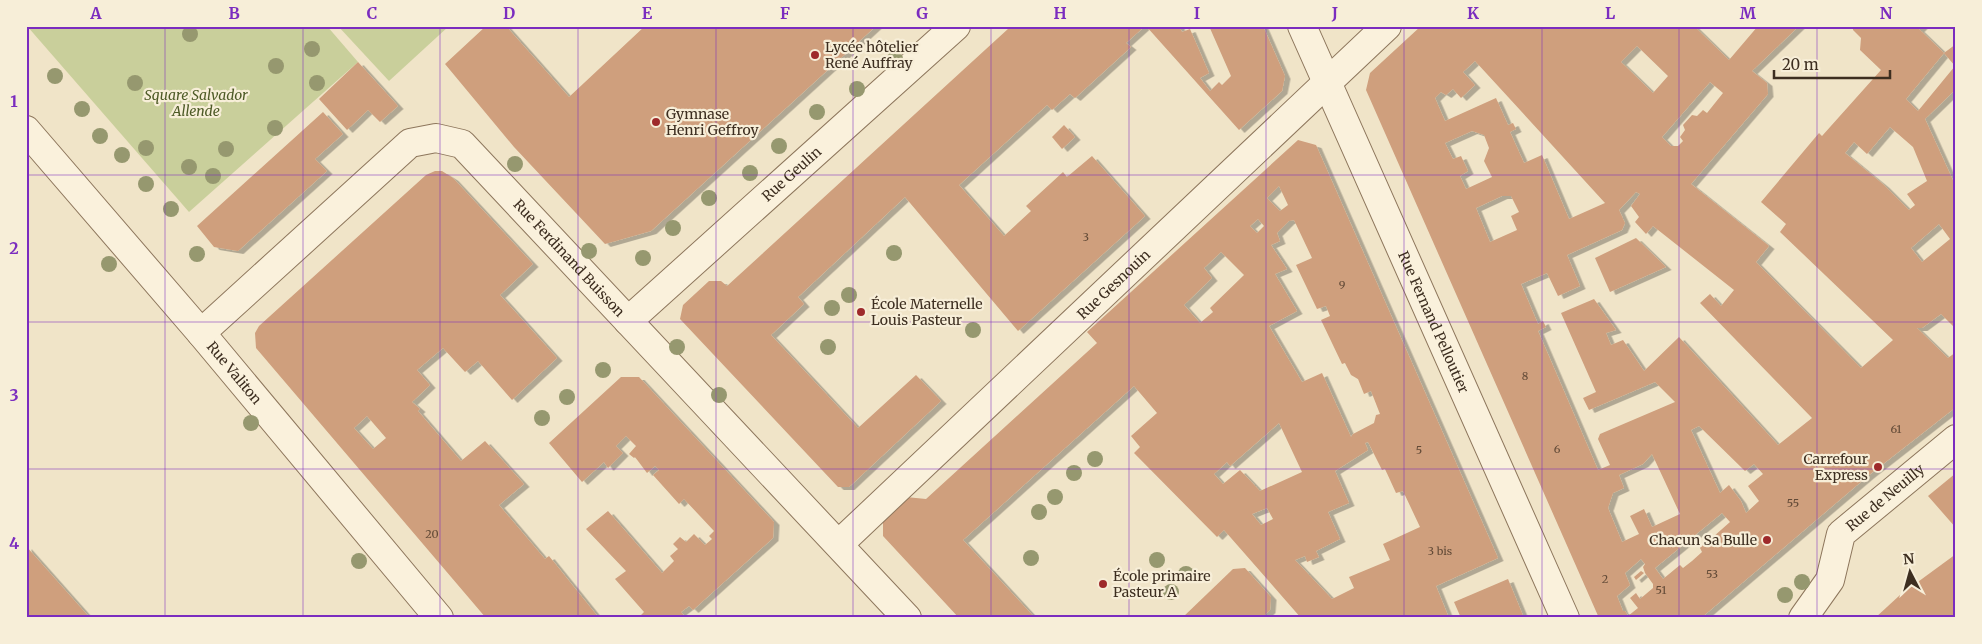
<svg xmlns="http://www.w3.org/2000/svg" width="1982" height="644" viewBox="0 0 1982 644" font-family="Merriweather,serif">
	<defs>
		<filter id="shadow"><feDropShadow dx="5.5" dy="3" stdDeviation="0" flood-color="#0004"/></filter>
	</defs>
	<rect width="100%" height="100%" fill="#f0e4c8"/>
	<g fill="#c9cf9b">
		<path d="M27,26H327L358,62L189,212Z"/>
		<path d="M338,26H449L389,81Z"/>
	</g>
	<g fill="#cf9f7d" fill-rule="evenodd" filter="url(#shadow)">
		<path d="M486,26H506L569,97L645,26H876L651,231L605,244L514,147L445,64Z"/>
		<path d="M1007,26H1145L1126,43L1131,47L1075,98L1070,94L1052,110L1047,105L959,185L1004,236L1031,211L1026,206L1063,172L1067,177L1092,156L1145,216L1018,331L905,197L798,297L804,304L771,335L858,428L916,375L941,401L849,487H838L680,319L683,305L709,281H721L727,286L1009,28Z"/>
		<path d="M1146,26H1179L1182,32L1190,29L1209,73L1200,78L1210,91L1219,82L1222,85L1231,76L1209,26H1263L1285,76L1282,91L1239,130Z"/>
		<path d="M1421,26H1694L1729,60L1758,26H1799L1752,71L1767,83L1768,94L1691,184L1769,246L1756,262L1861,368L1893,340L1780,232L1786,224L1761,202L1819,133L1822,136L1881,70L1860,50L1861,38L1853,30V26H1922L1919,29L1944,53L1906,99L1918,111L1955,66L1944,53L1956,44V89L1925,119L1956,187V329L1941,314L1922,328H1917L1948,358L1956,352V407L1869,475L1701,618H1599L1366,90L1370,73ZM1637,46L1668,76L1653,93L1621,62ZM1475,61L1498,86L1605,203L1569,219L1542,155L1524,163L1510,132L1516,129L1513,123L1508,125L1496,98L1445,121L1435,98L1441,92L1446,95L1453,89L1461,98L1475,85L1463,72ZM1710,82L1723,93L1707,113L1703,110L1697,116L1692,115L1683,125L1685,130L1680,137L1683,141L1678,146H1671L1662,137ZM1890,127L1913,147L1927,181L1907,194L1915,205L1909,210L1884,185L1845,153L1854,142L1867,154ZM1472,131L1484,135L1489,148L1484,161L1492,177L1466,189L1460,176L1468,171L1461,156L1453,159L1445,143ZM1636,192L1640,194L1631,206L1639,217L1635,222L1646,234L1653,226L1734,290L1721,306L1710,294L1700,303L1812,418L1778,445L1679,337L1644,371L1623,340L1611,345L1606,333L1616,330L1594,299L1561,313L1596,392L1583,398L1589,410L1655,382L1675,402L1600,434L1598,439L1610,465L1598,470L1538,331L1546,327L1543,321L1538,324L1521,284L1547,273L1558,296L1580,286L1567,255L1622,230L1625,223L1619,210ZM1502,196H1511L1519,212L1511,216L1517,230L1490,242L1476,208ZM1939,224L1950,239L1922,262L1911,248ZM1699,426L1745,471L1754,464L1763,474L1748,486L1759,501L1746,513L1741,501L1729,485L1720,493L1691,430ZM1652,454L1680,514L1652,527L1644,509L1630,516L1639,534L1622,542L1608,508L1613,493L1624,488L1619,475L1643,464ZM1722,513L1730,522L1713,537L1715,540L1706,547L1703,544L1700,548L1702,552L1692,561L1683,568L1680,565L1663,579L1655,568ZM1641,559L1645,564L1643,567L1645,573L1653,584V588L1640,599L1636,593L1630,598L1638,608L1628,616L1625,611H1623L1617,596L1630,585L1625,573Z"/>
		<path d="M358,62L398,106L380,122L368,110L347,130L319,99Z"/>
		<path d="M323,112L343,134L315,159L327,171L238,251L214,247L197,226Z"/>
		<path d="M1064,125L1075,137L1062,149L1052,137Z"/>
		<path d="M1298,140L1316,145L1498,558L1436,586L1449,618H1301L1224,530L1217,537L1134,453L1140,447L1131,436L1157,413L1134,386L963,540L1035,618H959L883,536V518L906,497L926,499L1097,343L1087,332ZM1279,186L1288,205L1280,211L1267,198ZM1258,219L1264,226L1257,233L1250,226ZM1294,220L1312,258L1296,265L1317,309L1326,306L1330,316L1321,320L1342,364L1345,363L1351,375L1358,379L1364,394L1371,391L1380,414L1376,415L1374,423L1353,434L1351,437L1322,373L1302,382L1269,326L1297,311L1275,274L1287,269L1271,245L1280,241L1277,233L1289,221ZM1221,252L1244,275L1210,308L1213,312L1200,323L1184,305L1212,278L1204,268ZM1279,423L1302,472L1260,491L1240,470L1223,484L1214,474L1227,462L1230,466ZM1368,442L1382,470L1385,469L1396,493L1403,491L1420,527L1383,544L1390,560L1349,577L1354,588L1332,599L1295,560L1305,556L1307,562L1319,557L1316,551L1340,539L1328,512L1349,503L1335,471L1368,450L1365,443ZM1267,508L1273,519L1261,525L1252,514Z"/>
		<path d="M435,171H442L453,178L533,264L500,295L557,358L512,400L478,361L465,372L443,348L417,370L430,385L412,402L420,409L418,411L461,461L485,441L524,484L499,505L545,559L549,556L599,618H486L256,348L255,333L259,326L426,175ZM367,416L386,438L373,449L354,428Z"/>
		<path d="M1636,238L1666,267L1610,292L1595,258Z"/>
		<path d="M621,377H639L774,522L773,538L693,610L689,606L681,612L686,618H638L644,612L615,579L626,571L586,529L608,511L662,573L674,561L670,556L678,549L673,544L680,537L686,542L694,534L705,545L712,539L709,536L714,531L684,499L679,504L653,475L659,470L655,466L647,473L635,457L634,458L629,454L636,446L626,436L616,446L623,453L608,468L604,462L582,482L549,443Z"/>
		<path d="M1956,473V528L1928,496Z"/>
		<path d="M26,546L90,618H26Z"/>
		<path d="M1956,554V618H1875L1900,595Z"/>
		<path d="M1245,568L1271,597L1270,610L1262,618H1182L1233,569Z"/>
		<path d="M1641,571L1644,573L1636,580L1634,577Z"/>
		<path d="M1508,579L1524,618H1461L1454,602Z"/>
	</g>
	<g fill="none" stroke-linecap="round" stroke-linejoin="round">
		<g stroke="#8d765c" stroke-width="30">
			<g id="minor">
				<path id="s1" d="M1302,26L1565,618"/>
				<path id="s2" d="M26,130L201,333L439,618"/>
				<path id="s3" d="M628,321L956,26"/>
				<path id="s4" d="M201,333L410,143L436,138L462,144L907,618"/>
				<path id="s5" d="M839,544L1387,26"/>
				<path id="s6" d="M1803,618L1830,580L1841,534L1956,439"/>
			</g>
		</g>
		<use href="#minor" stroke="#faf1dc" stroke-width="28"/>
	</g>
	<g fill="#96986f">
		<circle cx="190" cy="34" r="8"/>
		<circle cx="312" cy="49" r="8"/>
		<circle cx="895" cy="59" r="8"/>
		<circle cx="276" cy="66" r="8"/>
		<circle cx="55" cy="76" r="8"/>
		<circle cx="135" cy="83" r="8"/>
		<circle cx="317" cy="83" r="8"/>
		<circle cx="857" cy="89" r="8"/>
		<circle cx="82" cy="109" r="8"/>
		<circle cx="817" cy="112" r="8"/>
		<circle cx="275" cy="128" r="8"/>
		<circle cx="100" cy="136" r="8"/>
		<circle cx="779" cy="146" r="8"/>
		<circle cx="146" cy="148" r="8"/>
		<circle cx="226" cy="149" r="8"/>
		<circle cx="122" cy="155" r="8"/>
		<circle cx="515" cy="164" r="8"/>
		<circle cx="189" cy="167" r="8"/>
		<circle cx="750" cy="173" r="8"/>
		<circle cx="213" cy="176" r="8"/>
		<circle cx="146" cy="184" r="8"/>
		<circle cx="709" cy="198" r="8"/>
		<circle cx="171" cy="209" r="8"/>
		<circle cx="673" cy="228" r="8"/>
		<circle cx="589" cy="251" r="8"/>
		<circle cx="894" cy="253" r="8"/>
		<circle cx="197" cy="254" r="8"/>
		<circle cx="643" cy="258" r="8"/>
		<circle cx="109" cy="264" r="8"/>
		<circle cx="849" cy="295" r="8"/>
		<circle cx="832" cy="308" r="8"/>
		<circle cx="973" cy="330" r="8"/>
		<circle cx="677" cy="347" r="8"/>
		<circle cx="828" cy="347" r="8"/>
		<circle cx="603" cy="370" r="8"/>
		<circle cx="719" cy="395" r="8"/>
		<circle cx="567" cy="397" r="8"/>
		<circle cx="542" cy="418" r="8"/>
		<circle cx="251" cy="423" r="8"/>
		<circle cx="1095" cy="459" r="8"/>
		<circle cx="1074" cy="473" r="8"/>
		<circle cx="1055" cy="497" r="8"/>
		<circle cx="1039" cy="512" r="8"/>
		<circle cx="1031" cy="558" r="8"/>
		<circle cx="1157" cy="560" r="8"/>
		<circle cx="359" cy="561" r="8"/>
		<circle cx="1186" cy="574" r="8"/>
		<circle cx="1802" cy="582" r="8"/>
		<circle cx="1171" cy="592" r="8"/>
		<circle cx="1785" cy="595" r="8"/>
	</g>
	<path fill="none" stroke="#7b2cbf" stroke-width="1" stroke-opacity="0.55" d="M165,26V618M303,26V618M440,26V618M578,26V618M716,26V618M853,26V618M991,26V618M1129,26V618M1266,26V618M1404,26V618M1542,26V618M1679,26V618M1817,26V618M26,175H1956M26,322H1956M26,469H1956"/>
	<g fill="#9e2a2b" stroke="#f7eed8" stroke-width="2">
		<circle cx="815" cy="55" r="5"/>
		<circle cx="656" cy="122" r="5"/>
		<circle cx="861" cy="312" r="5"/>
		<circle cx="1878" cy="467" r="5"/>
		<circle cx="1767" cy="540" r="5"/>
		<circle cx="1103" cy="584" r="5"/>
	</g>
	<g text-anchor="middle" stroke-width="4.5" stroke-linejoin="round" paint-order="stroke">
		<g font-size="11" fill="#624a37">
			<text x="1086" y="241">3</text>
			<text x="1342" y="289">9</text>
			<text x="1525" y="380">8</text>
			<text x="1896" y="433">61</text>
			<text x="1557" y="453">6</text>
			<text x="1419" y="454">5</text>
			<text x="1793" y="507">55</text>
			<text x="432" y="538">20</text>
			<text x="1440" y="555">3 bis</text>
			<text x="1712" y="578">53</text>
			<text x="1605" y="583">2</text>
			<text x="1661" y="594">51</text>
		</g>
		<g font-size="14" fill="#3d2e20" stroke="#f7eed8" text-anchor="start">
			<text x="825" y="52">Lycée hôtelier<tspan x="825" dy="16">René Auffray</tspan></text>
			<text x="666" y="119">Gymnase<tspan x="666" dy="16">Henri Geffroy</tspan></text>
			<text x="871" y="309">École Maternelle<tspan x="871" dy="16">Louis Pasteur</tspan></text>
			<text x="1868" y="464" text-anchor="end">Carrefour<tspan x="1868" dy="16">Express</tspan></text>
			<text x="1757" y="545" text-anchor="end">Chacun Sa Bulle</text>
			<text x="1113" y="581">École primaire<tspan x="1113" dy="16">Pasteur A</tspan></text>
		</g>
		<g font-size="14" font-style="italic" fill="#4d5a26" stroke="#f7eed8">
			<text x="196" y="100">Square Salvador<tspan x="196" dy="16">Allende</tspan></text>
		</g>
		<g font-size="14" fill="#3d2e20" stroke="#f7eed8">
			<text dy="5" stroke="none"><textPath href="#s3" startOffset="220">Rue Geulin</textPath></text>
			<text dy="5" stroke="none"><textPath href="#s4" startOffset="492">Rue Ferdinand Buisson</textPath></text>
			<text dy="5" stroke="none"><textPath href="#s5" startOffset="378">Rue Gesnouin</textPath></text>
			<text dy="5" stroke="none"><textPath href="#s1" startOffset="324">Rue Fernand Pelloutier</textPath></text>
			<text dy="5" stroke="none"><textPath href="#s2" startOffset="320">Rue Valiton</textPath></text>
			<text dy="5" stroke="none"><textPath href="#s6" startOffset="151">Rue de Neuilly</textPath></text>
		</g>
	</g>
	<rect width="1982" height="644" fill="none" stroke="#f7eed8" stroke-width="55"/>
	<g transform="translate(1910 572) rotate(354)" stroke="#f7eed8" stroke-width="4" paint-order="stroke">
	<path d="M0-4L9 19L0 12L-9 19Z" fill="#3d2e20"/>
	<text y="-8" font-size="14" font-weight="bold" text-anchor="middle" fill="#3d2e20">N</text>
	</g>
	<path d="M1774 70v8h116v-8" fill="none" stroke="#3d2e20" stroke-width="2.5"/>
	<text x="1782" y="70" font-size="15" fill="#3d2e20" stroke="#f7eed8" stroke-width="4" paint-order="stroke">20 m</text>
	<rect x="28" y="28" width="1926" height="588" fill="none" stroke="#7b2cbf" stroke-width="2"/>
	<g font-size="16" text-anchor="middle" font-weight="bold" fill="#7b2cbf">
		<text x="96" y="19">A</text>
		<text x="234" y="19">B</text>
		<text x="372" y="19">C</text>
		<text x="509" y="19">D</text>
		<text x="647" y="19">E</text>
		<text x="785" y="19">F</text>
		<text x="922" y="19">G</text>
		<text x="1060" y="19">H</text>
		<text x="1197" y="19">I</text>
		<text x="1335" y="19">J</text>
		<text x="1473" y="19">K</text>
		<text x="1610" y="19">L</text>
		<text x="1748" y="19">M</text>
		<text x="1886" y="19">N</text>
		<text x="14" y="107">1</text>
		<text x="14" y="254">2</text>
		<text x="14" y="401">3</text>
		<text x="14" y="549">4</text>
	</g>
</svg>
